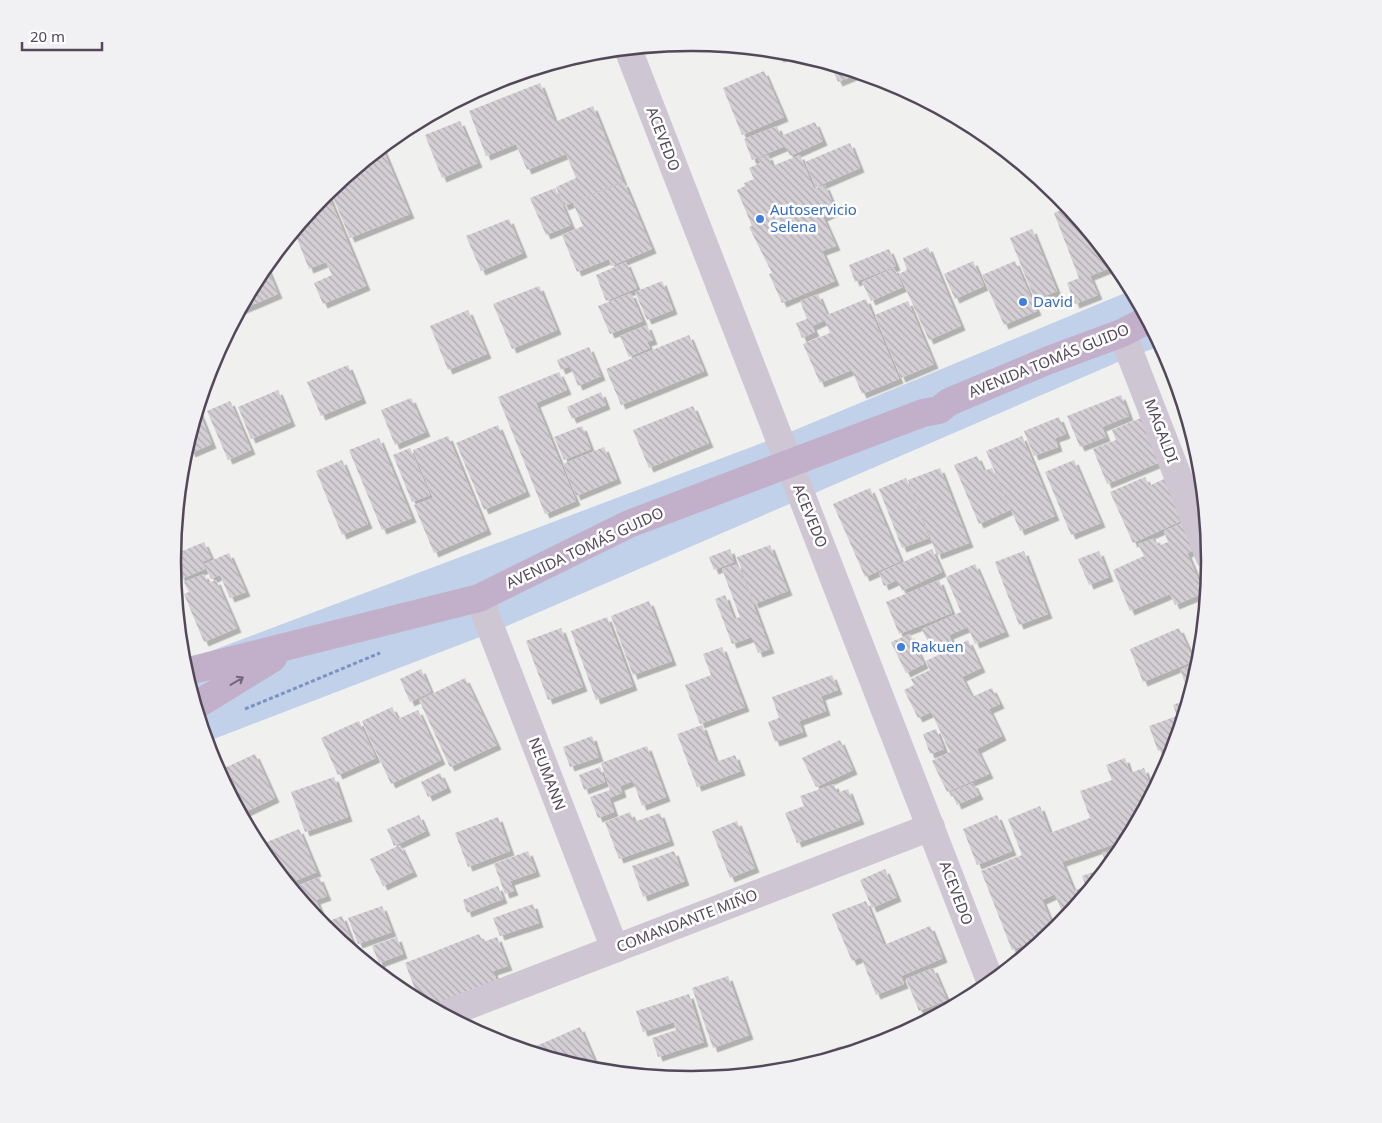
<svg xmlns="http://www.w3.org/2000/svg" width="1382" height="1123" viewBox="0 0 1382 1123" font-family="'Noto Sans',sans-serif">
	<defs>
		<pattern id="building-back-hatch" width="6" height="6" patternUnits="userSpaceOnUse" patternTransform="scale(1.25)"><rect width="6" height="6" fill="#d4ced5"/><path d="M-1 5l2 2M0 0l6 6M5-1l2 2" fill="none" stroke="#afa9b0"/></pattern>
		<filter id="shadow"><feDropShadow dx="4.5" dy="4.5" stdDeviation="0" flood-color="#0004"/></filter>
	</defs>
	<rect width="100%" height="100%" fill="#f0f0ee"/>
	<path fill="#c0d1e9" d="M1132,290L1161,346L1132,356L493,632L206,742L182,662L778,437Z"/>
	<g fill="url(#building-back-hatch)" fill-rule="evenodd" filter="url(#shadow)">
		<path d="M776,51L793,53L779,58Z"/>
		<path d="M830,64L860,73L838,82Z"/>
		<path d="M764,71L784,117L742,135L723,88Z"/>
		<path d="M540,83L555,122L593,106L623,181L564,206L556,187L576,178L566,154L527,170L516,144L486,156L469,111Z"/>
		<path d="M460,121L478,163L442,178L425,135Z"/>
		<path d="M815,122L823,141L790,156L785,146L752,160L744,139L777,126L781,136Z"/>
		<path d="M850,143L860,168L816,187L805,162Z"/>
		<path d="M382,147L410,214L350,238L330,190L350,179L349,174Z"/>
		<path d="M768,155L772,166L800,155L814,189L825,185L836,211L823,217L836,246L822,251L835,281L782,303L769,274L772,273L749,227L752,226L737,190L745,186L744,183L754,179L749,168L761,163L758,159ZM774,206L780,217L774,220L772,217L760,222L772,217L768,208Z"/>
		<path d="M624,182L652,249L611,266L609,259L577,272L562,235L583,226L573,203Z"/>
		<path d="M555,188L571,225L546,235L530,198Z"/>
		<path d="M327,192L366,286L323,304L314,283L332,275L326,262L309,269L294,231Z"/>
		<path d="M1068,207L1088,231L1098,258L1104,256L1110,268L1090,276L1098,295L1075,304L1067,283L1079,278L1054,213Z"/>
		<path d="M509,219L523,253L481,271L466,236Z"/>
		<path d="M1032,229L1057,291L1035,300L1010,238Z"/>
		<path d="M928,247L961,326L929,340L899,274L907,270L903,258Z"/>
		<path d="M889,249L896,266L855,282L849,265Z"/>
		<path d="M973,261L984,286L955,299L944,274Z"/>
		<path d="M1015,261L1037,311L1004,325L982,275Z"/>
		<path d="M626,262L637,288L606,301L596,275Z"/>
		<path d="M266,265L278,294L240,310L260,273Z"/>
		<path d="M894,268L903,287L871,301L862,282Z"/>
		<path d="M662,281L673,310L647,320L635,292Z"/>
		<path d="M539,286L557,330L512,349L493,304Z"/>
		<path d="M631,293L643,321L610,334L598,306Z"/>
		<path d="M818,294L827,315L866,299L899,379L862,394L852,370L820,383L803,344L830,333L825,320L812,326L815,332L802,338L796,323L807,319L800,301Z"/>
		<path d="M908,301L934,364L901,378L875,315Z"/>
		<path d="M468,310L487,354L448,370L430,326Z"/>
		<path d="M647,325L653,340L647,342L650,348L629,357L620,336Z"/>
		<path d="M689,335L704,371L621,405L606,369Z"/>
		<path d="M589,347L601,376L578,386L570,366L561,370L557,360Z"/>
		<path d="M348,365L362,399L321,416L307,382Z"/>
		<path d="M559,372L567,390L536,403L576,501L545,514L498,397Z"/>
		<path d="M278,390L291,422L251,439L238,407Z"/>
		<path d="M601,392L606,405L572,419L567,407Z"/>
		<path d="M1121,395L1129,416L1102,427L1106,437L1080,447L1067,416Z"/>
		<path d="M411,398L426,432L395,445L381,410Z"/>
		<path d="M230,401L251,450L228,460L207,411Z"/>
		<path d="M693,406L709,443L649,468L633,430Z"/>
		<path d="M198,409L212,444L191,453L187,443Z"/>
		<path d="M1059,417L1066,434L1055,438L1058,447L1034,456L1024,431Z"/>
		<path d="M1141,418L1158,463L1107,484L1093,449L1116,440L1112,430Z"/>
		<path d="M498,425L526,492L484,510L456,443Z"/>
		<path d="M582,426L591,449L564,460L554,437Z"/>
		<path d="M448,436L487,530L434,553L414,505L433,498L413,450Z"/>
		<path d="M1022,436L1055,516L1020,531L986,451Z"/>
		<path d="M379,438L412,518L382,530L349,450Z"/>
		<path d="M604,447L617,479L576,496L563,464Z"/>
		<path d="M410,448L430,495L412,502L393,455Z"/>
		<path d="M977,456L984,471L992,468L1010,510L979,524L954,465Z"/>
		<path d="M342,460L368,524L342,535L316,471Z"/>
		<path d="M1074,460L1101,523L1071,535L1045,472Z"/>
		<path d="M940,468L969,543L937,555L908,480Z"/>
		<path d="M1145,477L1149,486L1164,479L1183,520L1133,543L1110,492Z"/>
		<path d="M906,478L929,538L902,548L879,489Z"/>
		<path d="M870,488L901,561L865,577L833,504Z"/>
		<path d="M1182,523L1194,550L1187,553L1204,593L1175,605L1170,594L1130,611L1113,570L1144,556L1138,544L1155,538L1158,546L1168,542L1164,531Z"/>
		<path d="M204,542L211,558L202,562L205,569L181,579L173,555Z"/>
		<path d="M770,545L788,591L754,604L737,557Z"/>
		<path d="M730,549L734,562L714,570L709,557Z"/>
		<path d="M932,549L942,572L902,591L897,580L884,586L879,573Z"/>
		<path d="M1024,551L1048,614L1019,625L995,562Z"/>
		<path d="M1099,551L1109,577L1089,585L1078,559Z"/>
		<path d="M229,553L246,592L230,598L220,575L211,579L204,564Z"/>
		<path d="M738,564L770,649L758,653L752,637L732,644L715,599L725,595L734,619L740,617L722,569Z"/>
		<path d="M975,564L1005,632L975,644L968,627L949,635L954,647L968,640L981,668L962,677L972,697L992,688L1000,704L989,709L1002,736L977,749L989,774L947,792L932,761L950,752L931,712L918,718L904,690L914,685L911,679L930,670L926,661L952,648L943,651L938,641L929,644L922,629L961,612L946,577Z"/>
		<path d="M204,574L208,583L216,580L237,628L204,642L184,594L189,592L184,582Z"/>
		<path d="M939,580L952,613L899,634L886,602Z"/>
		<path d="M649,601L672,661L633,675L611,616Z"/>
		<path d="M607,617L633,686L596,700L571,631Z"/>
		<path d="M561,628L583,687L548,700L526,641Z"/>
		<path d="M1179,628L1194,661L1143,682L1130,649Z"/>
		<path d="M910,634L924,664L906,673L891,642Z"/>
		<path d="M722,647L745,707L700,724L685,685L711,675L703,654Z"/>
		<path d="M1200,661V663L1190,695L1180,670Z"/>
		<path d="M421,669L431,692L410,702L400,679Z"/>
		<path d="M832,675L838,690L821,696L826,711L799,721L803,732L775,742L768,722L779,718L772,697Z"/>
		<path d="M465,678L497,745L450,767L419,700Z"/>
		<path d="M1189,699L1175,745L1158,751L1149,726L1177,716L1173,705Z"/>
		<path d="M392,707L398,719L418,710L441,760L391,784L362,721Z"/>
		<path d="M359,721L376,758L338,775L321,738Z"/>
		<path d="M702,725L716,762L735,755L741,771L697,787L677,734Z"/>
		<path d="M936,729L944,749L930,754L923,734Z"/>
		<path d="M592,736L599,757L570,767L563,747Z"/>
		<path d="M840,740L853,770L816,787L802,758Z"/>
		<path d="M647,746L666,797L642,806L633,781L620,786L622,793L609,798L614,812L598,818L590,797L610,790L601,763Z"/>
		<path d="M255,754L275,798L241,814L218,771Z"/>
		<path d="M1125,758L1130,773L1144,768L1153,793L1122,850L1088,892L1082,876L1108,867L1102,853L1119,847L1117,843L1062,862L1074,891L1082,887L1085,895L1065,920L1055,894L1042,900L1055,931L1048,936L1012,950L981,871L1022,855L1008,819L1040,806L1050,833L1090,818L1080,791L1112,780L1106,765Z"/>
		<path d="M600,767L605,782L584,790L579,775Z"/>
		<path d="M440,773L447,788L428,797L421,782Z"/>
		<path d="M334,777L348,817L305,832L291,792Z"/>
		<path d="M973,783L979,795L957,805L951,792Z"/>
		<path d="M834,784L837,793L848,789L860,820L797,843L785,813L804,806L800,796Z"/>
		<path d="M630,812L634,822L660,813L670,841L619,859L605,822Z"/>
		<path d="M419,815L426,831L394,846L387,829Z"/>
		<path d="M997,815L1012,851L977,865L963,829Z"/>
		<path d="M498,817L510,851L468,867L455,833Z"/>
		<path d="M737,821L755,868L730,878L712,831Z"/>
		<path d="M299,829L317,872L287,884L257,846Z"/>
		<path d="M400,845L413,872L383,886L370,859Z"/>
		<path d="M528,851L536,872L510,881L514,891L505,894L494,864Z"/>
		<path d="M674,851L685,881L643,897L632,866Z"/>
		<path d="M885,869L897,897L872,908L860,880Z"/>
		<path d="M319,877L327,896L316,900L322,915L315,917L291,889Z"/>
		<path d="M498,886L503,899L467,913L463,900Z"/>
		<path d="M866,901L884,945L930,926L943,958L901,976L904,984L876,995L861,957L852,961L832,914Z"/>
		<path d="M533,904L539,923L500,936L493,918Z"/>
		<path d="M382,906L392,932L358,944L348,918Z"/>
		<path d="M342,916L358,956L321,924Z"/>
		<path d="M479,934L483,942L497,937L508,966L493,971L497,981L429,1007L420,1002L405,963Z"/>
		<path d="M397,937L403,954L379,963L372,946Z"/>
		<path d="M933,968L947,1000L919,1011L906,979Z"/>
		<path d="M728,976L749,1035L713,1048L692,988Z"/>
		<path d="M689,994L704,1042L658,1057L652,1038L676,1030L674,1022L643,1032L636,1011Z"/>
		<path d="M951,1007V1008L904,1033L902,1028Z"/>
		<path d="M580,1027L595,1062L581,1068L537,1054L534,1047Z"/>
		<path d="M888,1030L892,1040L857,1051L854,1043Z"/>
		<path d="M841,1046L845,1055L818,1063L816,1056Z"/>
		<path d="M648,1068L650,1076L634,1075L633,1073Z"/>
	</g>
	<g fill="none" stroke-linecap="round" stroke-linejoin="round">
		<path stroke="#7c91c4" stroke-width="3" stroke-dasharray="4 2.5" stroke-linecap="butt" d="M245,709L380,653"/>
		<g stroke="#cfc6d3" stroke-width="28">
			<path d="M628,49L991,983"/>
			<path d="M1122,333L1209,556"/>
			<path d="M479,598L615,949"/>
			<path d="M443,1015L931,827"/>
		</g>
		<g stroke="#c2b0ca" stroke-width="28">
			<path d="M185,672L479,598L629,524L923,413L939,410L949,402L1049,360L1122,333L1147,320"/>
			<path d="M195,706L273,658"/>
		</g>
	</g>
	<defs><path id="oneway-shaft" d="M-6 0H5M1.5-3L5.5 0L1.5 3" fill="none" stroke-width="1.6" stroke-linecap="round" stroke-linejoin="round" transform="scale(1.25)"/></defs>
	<use stroke="#74677b" href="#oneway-shaft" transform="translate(237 681) rotate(-31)"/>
	<g fill="#3f7fe0" stroke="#fff" stroke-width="2">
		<circle cx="760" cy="219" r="5"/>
		<circle cx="1023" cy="302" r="5"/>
		<circle cx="901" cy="647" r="5"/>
	</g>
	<g text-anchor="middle" stroke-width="5" stroke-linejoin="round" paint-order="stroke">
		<g font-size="15" fill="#534859" stroke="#fff">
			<text transform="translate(663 139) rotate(69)" y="5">ACEVEDO</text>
			<text transform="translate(1049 361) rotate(-22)" y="5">AVENIDA TOMÁS GUIDO</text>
			<text transform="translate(1161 431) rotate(69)" y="5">MAGALDI</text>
			<text transform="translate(810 516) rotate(68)" y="5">ACEVEDO</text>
			<text transform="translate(585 548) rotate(-25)" y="5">AVENIDA TOMÁS GUIDO</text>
			<text transform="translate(547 774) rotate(69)" y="5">NEUMANN</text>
			<text transform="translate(956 893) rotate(69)" y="5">ACEVEDO</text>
			<text transform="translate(687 921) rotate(-21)" y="5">COMANDANTE MIÑO</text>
		</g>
		<g font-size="15" fill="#366cbe" stroke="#fff" text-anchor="start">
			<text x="770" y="215">Autoservicio<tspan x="770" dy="17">Selena</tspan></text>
			<text x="1033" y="307">David</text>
			<text x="911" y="652">Rakuen</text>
		</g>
	</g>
	<path d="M0 0H1382V1123H0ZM181 561a510 510 0 1 1 1020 0a510 510 0 1 1-1020 0Z" fill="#f1f0f2" fill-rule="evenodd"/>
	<path fill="none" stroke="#534859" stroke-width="2.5" d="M181 561a510 510 0 1 1 1020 0a510 510 0 1 1-1020 0Z"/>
	<path d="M22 42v8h80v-8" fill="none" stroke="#534859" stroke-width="2.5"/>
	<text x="30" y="42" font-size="15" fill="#534859" stroke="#ffffff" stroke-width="4" paint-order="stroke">20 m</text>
</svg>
